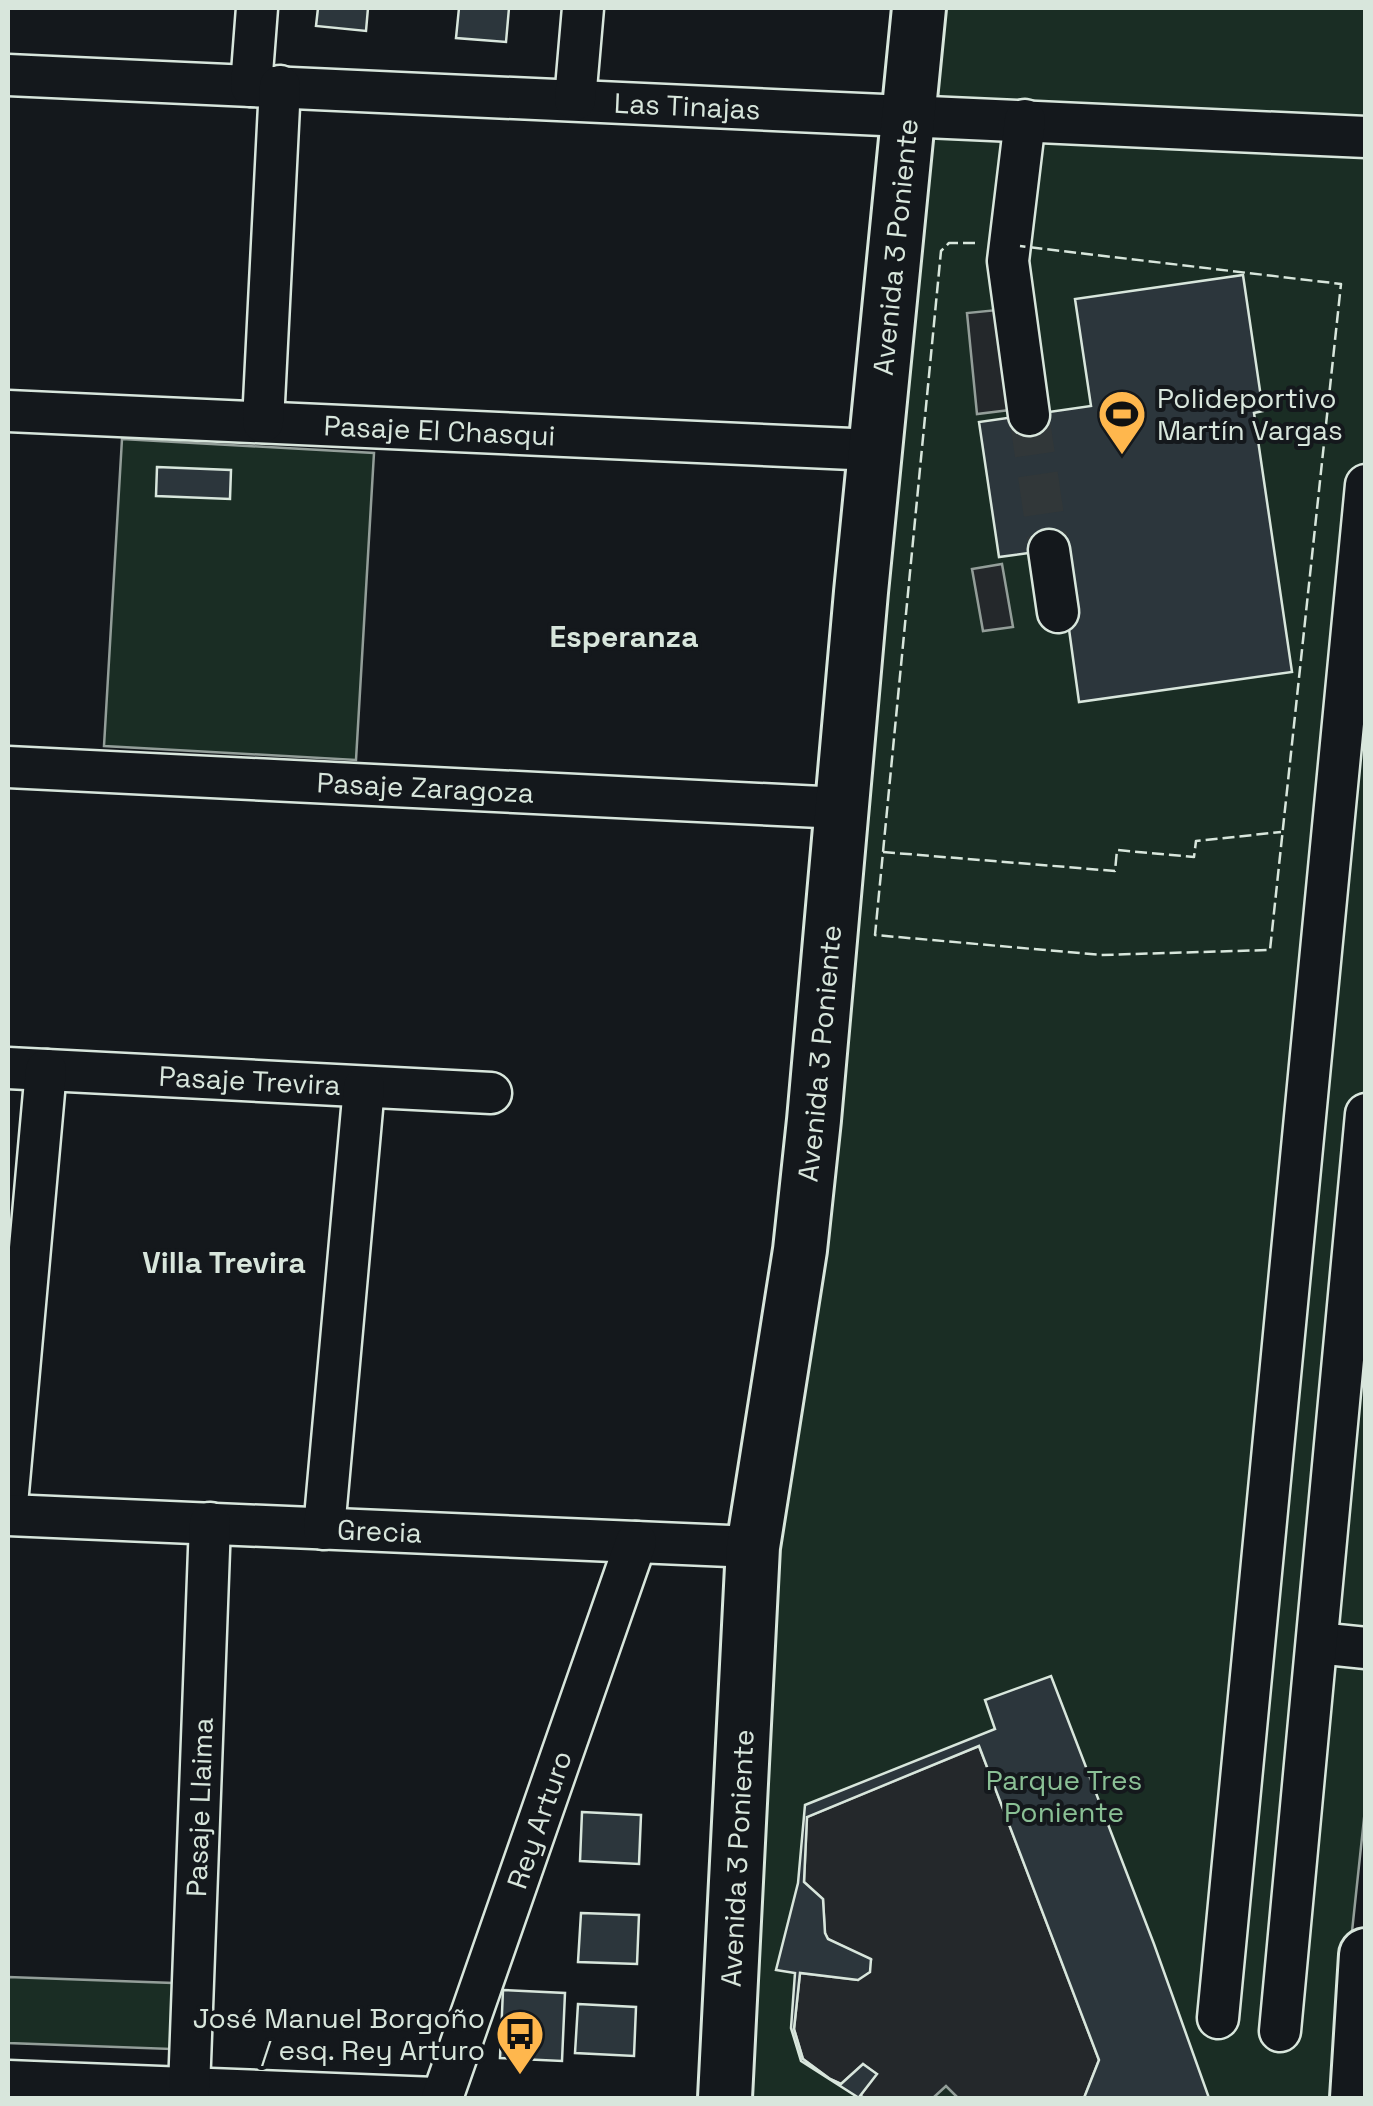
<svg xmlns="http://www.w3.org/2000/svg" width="1373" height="2106" viewBox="0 0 1373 2106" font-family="'Space Grotesk',sans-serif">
	<rect width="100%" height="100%" fill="#14181c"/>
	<g fill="#1a2d24" stroke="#939e99" stroke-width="2.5">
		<path d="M935,8H1365L1366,1800L1348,1969L1339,2098H747L778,1554Z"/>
		<path d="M122,439L374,453L356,760L104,746Z"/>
		<path d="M8,1977L173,1983L171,2049L8,2043Z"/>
	</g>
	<g fill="#24282b" stroke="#939e99" stroke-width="2.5">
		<path d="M1007,309L1018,409L977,414L967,313Z"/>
		<path d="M1002,564L1013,627L983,631L972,569Z"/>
		<path d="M979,1746L1099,2060L1084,2098H958L946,2086L933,2098H865L860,2096L876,2074L863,2064L841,2084L830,2079L803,2059L794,2029L800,1973L858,1980L871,1960L828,1939L825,1933L823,1899L804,1882L807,1817Z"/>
	</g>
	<g fill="#2c363c" stroke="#d8e6dc" stroke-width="2.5">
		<path d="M318,8H368L366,31L316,26Z"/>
		<path d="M459,8H509L506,42L456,38Z"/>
		<path d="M1243,275L1263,411L1254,413L1292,672L1079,702L1058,549L999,557L979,422L1091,406L1075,299Z"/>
		<path d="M157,467L231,470L230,499L156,496Z"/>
		<path d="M1051,1676L1154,1944L1209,2098H1084L1099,2060L979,1746L807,1817L804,1882L823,1899L825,1933L828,1939L871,1959L870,1972L858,1980L800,1973L794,2029L803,2059L830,2079L841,2084L863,2064L877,2074L860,2096L865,2098H859L801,2061L791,2028L795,1973L776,1970L798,1883L805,1805L995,1729L985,1700Z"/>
		<path d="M582,1812L641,1815L639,1864L580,1861Z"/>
		<path d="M581,1913L639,1915L637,1964L578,1962Z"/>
		<path d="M503,1990L565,1993L562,2061L500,2058Z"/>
		<path d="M578,2004L636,2007L634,2056L575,2053Z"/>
	</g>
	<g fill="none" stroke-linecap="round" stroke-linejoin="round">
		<path stroke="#313739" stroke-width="40" stroke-dasharray="40 20" stroke-linecap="butt" d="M1029,415L1049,550"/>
		<g stroke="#d8e6dc" stroke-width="45">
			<g id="minor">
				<path id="s1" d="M8,75L1366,137"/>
				<path d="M251,86L257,8"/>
				<path d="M575,100L583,8"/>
				<path d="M1025,120L1008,261L1029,415"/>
				<path id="s2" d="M8,411L875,450"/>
				<path d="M263,422L280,86"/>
				<path d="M1049,550L1058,612"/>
				<path id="s3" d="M8,767L841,808"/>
				<path id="s4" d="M8,1068L491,1093"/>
				<path d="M8,1493L46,1070"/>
				<path id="s5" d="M8,1515L753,1547"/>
				<path d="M324,1529L364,1087"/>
				<path d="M1317,1643L1366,1648"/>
				<path d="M1218,2018L1366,485"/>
				<path d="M1280,2031L1366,1114"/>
				<path d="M8,2081L435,2098"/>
				<path id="s6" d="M189,2089L210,1523"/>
				<path id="s7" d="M442,2098L636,1542"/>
			</g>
		</g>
		<g stroke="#d8e6dc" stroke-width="58">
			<g id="major">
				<path id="s8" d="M725,2098L753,1547L800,1250L814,1120L861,592L919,8"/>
				<path d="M1357,2098L1366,1955"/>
			</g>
		</g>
		<use href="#minor" stroke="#14181c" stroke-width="40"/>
		<use href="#major" stroke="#14181c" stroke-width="52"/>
		<g stroke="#d8e6dc" stroke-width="2.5" stroke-dasharray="12 5" stroke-linecap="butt">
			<path d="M975,243H949L941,251L875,935L1101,955L1270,950L1341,284L1020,246"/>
			<path d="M883,852L1115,871L1117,850L1194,857L1196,841L1281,832"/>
		</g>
	</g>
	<defs>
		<g id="stadium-pin" transform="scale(2.5)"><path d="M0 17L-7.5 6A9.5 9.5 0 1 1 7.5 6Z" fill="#ffb74d" stroke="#14181c"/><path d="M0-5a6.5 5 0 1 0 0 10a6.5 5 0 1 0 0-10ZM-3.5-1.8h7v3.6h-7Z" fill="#111"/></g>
		<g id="bus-pin" transform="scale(2.5)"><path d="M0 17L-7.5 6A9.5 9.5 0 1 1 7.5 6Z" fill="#ffb74d" stroke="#14181c"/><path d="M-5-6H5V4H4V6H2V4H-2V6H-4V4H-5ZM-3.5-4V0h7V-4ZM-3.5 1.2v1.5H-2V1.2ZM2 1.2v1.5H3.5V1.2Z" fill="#111"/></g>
	</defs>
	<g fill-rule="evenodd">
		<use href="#stadium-pin" x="1122" y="414"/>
		<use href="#bus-pin" x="520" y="2034"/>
	</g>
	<g text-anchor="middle" stroke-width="8" stroke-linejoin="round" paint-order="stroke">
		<g font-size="28" fill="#d8e6dc" stroke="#14181c">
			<text dy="10" stroke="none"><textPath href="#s1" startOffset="680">Las Tinajas</textPath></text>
			<text dy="10" stroke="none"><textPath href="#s8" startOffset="1860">Avenida 3 Poniente</textPath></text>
			<text dy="10" stroke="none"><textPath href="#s2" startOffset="432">Pasaje El Chasqui</textPath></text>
			<text dy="10" stroke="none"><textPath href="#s3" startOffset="418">Pasaje Zaragoza</textPath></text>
			<text dy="10" stroke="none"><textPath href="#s8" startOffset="1050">Avenida 3 Poniente</textPath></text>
			<text dy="10" stroke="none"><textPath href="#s4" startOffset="242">Pasaje Trevira</textPath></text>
			<text dy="10" stroke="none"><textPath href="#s5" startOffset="372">Grecia</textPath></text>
			<text dy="10" stroke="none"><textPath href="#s6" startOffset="282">Pasaje Llaima</textPath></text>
			<text dy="10" stroke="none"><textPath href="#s7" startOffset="295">Rey Arturo</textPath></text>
			<text dy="10" stroke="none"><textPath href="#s8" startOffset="240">Avenida 3 Poniente</textPath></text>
		</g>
		<g font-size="28" fill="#d8e6dc" stroke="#14181c" text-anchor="start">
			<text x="1157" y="408">Polideportivo<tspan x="1157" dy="32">Martín Vargas</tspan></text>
			<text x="485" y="2028" text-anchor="end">José Manuel Borgoño<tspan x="485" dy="32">/ esq. Rey Arturo</tspan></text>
		</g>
		<g font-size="28" fill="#8ac095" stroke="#14181c">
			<text x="1064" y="1790">Parque Tres<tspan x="1064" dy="32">Poniente</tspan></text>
		</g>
		<g font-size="30" font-weight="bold" fill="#d8e6dc" stroke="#14181c">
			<text x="624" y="647">Esperanza</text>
			<text x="224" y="1273">Villa Trevira</text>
		</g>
	</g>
	<rect width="1373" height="2106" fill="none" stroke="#d8e6dc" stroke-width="20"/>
</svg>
